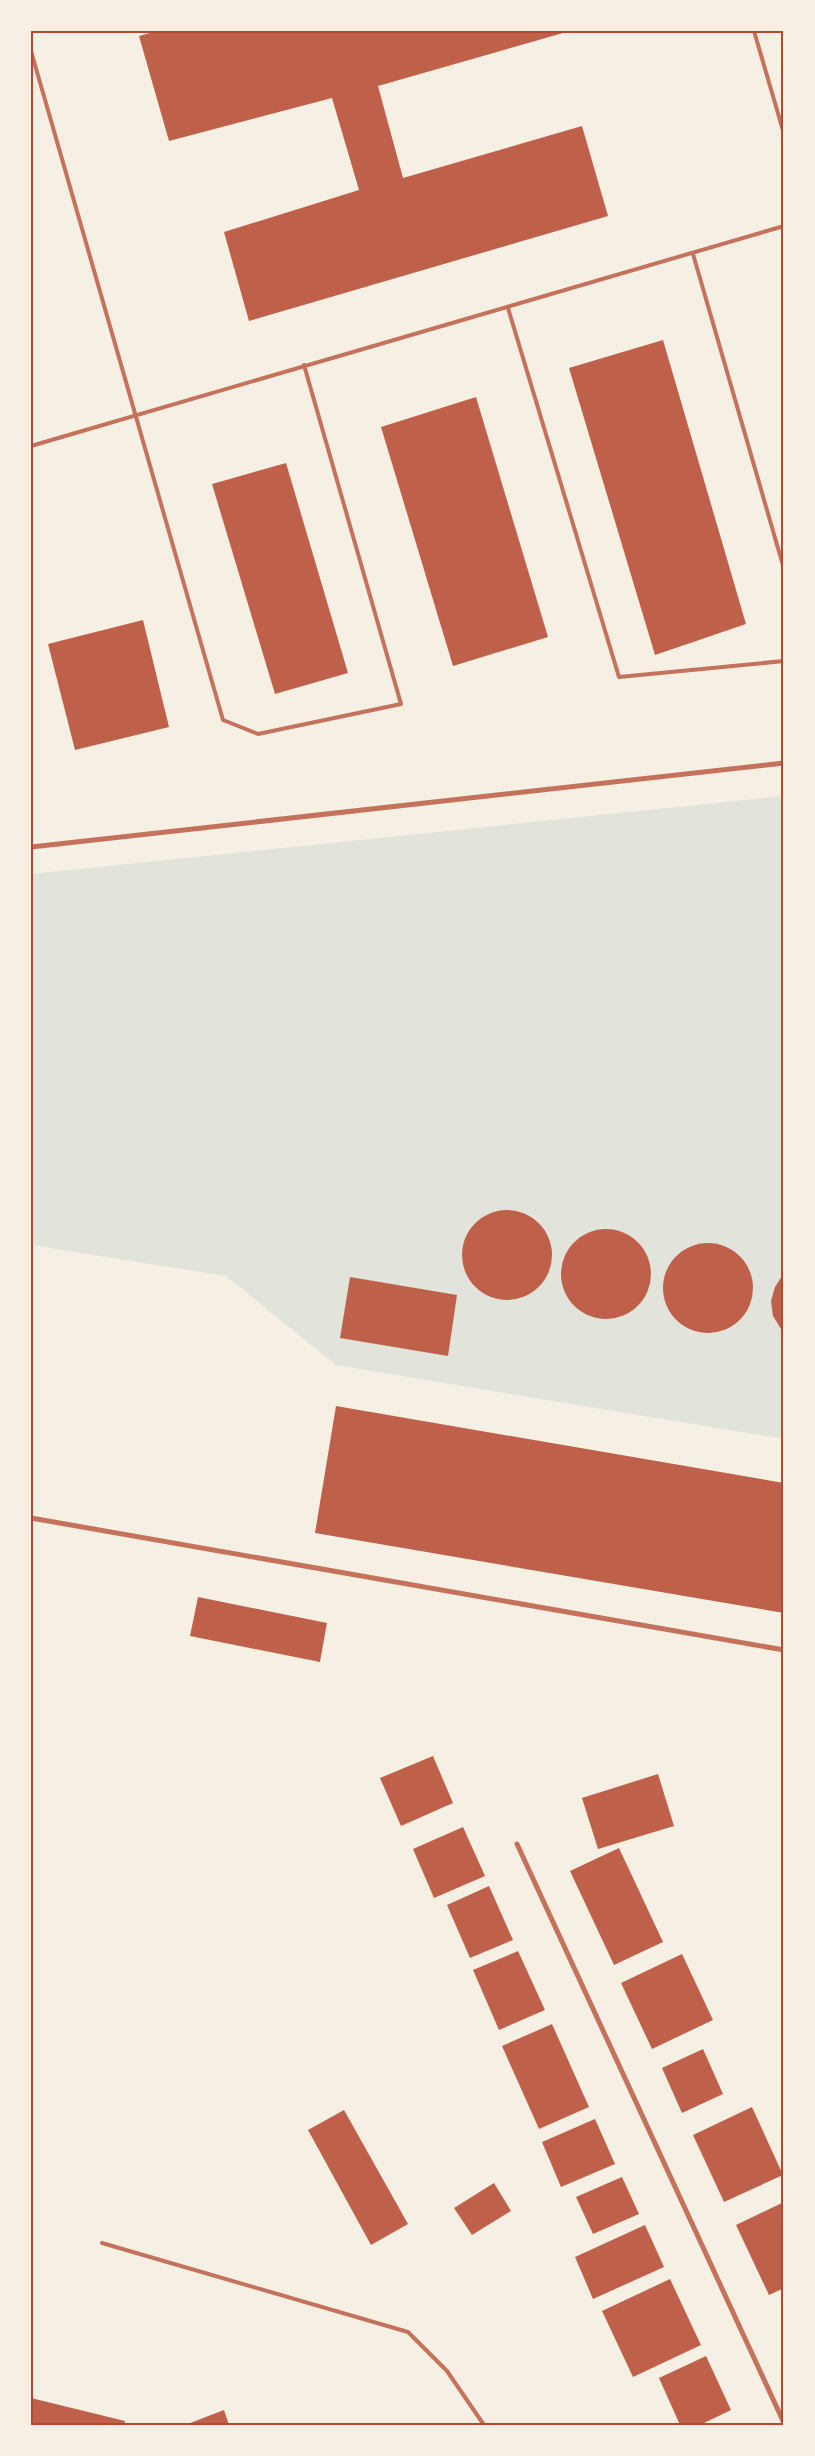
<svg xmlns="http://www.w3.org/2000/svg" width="815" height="2456" viewBox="0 0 815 2456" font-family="'PT Sans',sans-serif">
	<rect width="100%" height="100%" fill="#f6efe4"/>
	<path fill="#e2e4dc" d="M784,796V1439L336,1365L226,1276L31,1245V874Z"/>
	<g fill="#bf614a">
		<path d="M157,31H570L378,86L403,178L582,126L608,216L249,321L224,232L359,190L332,98L169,141L139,36Z"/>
		<path d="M663,340L746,624L655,655L569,368Z"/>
		<path d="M476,397L548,637L453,666L381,427Z"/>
		<path d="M286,463L348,673L275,694L212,484Z"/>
		<path d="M143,620L169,727L75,750L48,644Z"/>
		<circle cx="507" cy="1255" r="45"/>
		<circle cx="606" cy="1274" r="45"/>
		<circle cx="708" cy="1288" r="45"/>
		<path d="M784,1273V1334L773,1316L771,1301L775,1287Z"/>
		<path d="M350,1277L457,1295L448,1356L340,1338Z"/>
		<path d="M336,1406L784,1483V1613L315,1533Z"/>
		<path d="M198,1597L327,1623L320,1662L190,1636Z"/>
		<path d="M433,1756L453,1803L401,1826L380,1778Z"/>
		<path d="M658,1774L674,1826L598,1849L582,1798Z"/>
		<path d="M463,1827L485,1876L434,1898L413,1849Z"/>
		<path d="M619,1848L663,1942L614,1965L570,1871Z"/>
		<path d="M489,1886L513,1940L470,1958L447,1905Z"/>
		<path d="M518,1951L545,2010L499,2030L473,1970Z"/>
		<path d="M682,1954L713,2020L652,2049L621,1983Z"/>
		<path d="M552,2024L589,2107L539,2129L502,2046Z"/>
		<path d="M703,2049L723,2094L682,2113L662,2068Z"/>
		<path d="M752,2107L783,2175L724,2202L693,2135Z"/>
		<path d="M344,2110L408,2224L371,2245L308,2130Z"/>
		<path d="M595,2119L615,2164L561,2187L542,2142Z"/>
		<path d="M622,2177L639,2214L593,2234L576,2197Z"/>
		<path d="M494,2183L511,2211L472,2235L454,2208Z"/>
		<path d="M784,2202V2288L769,2295L736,2225Z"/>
		<path d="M645,2225L664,2267L593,2299L575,2257Z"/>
		<path d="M670,2279L701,2345L633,2377L602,2311Z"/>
		<path d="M706,2356L731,2410L700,2425H680L659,2378Z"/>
		<path d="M31,2398L125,2421L124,2425H31Z"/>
		<path d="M224,2410L229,2425H185Z"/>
	</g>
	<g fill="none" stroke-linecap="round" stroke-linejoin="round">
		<g stroke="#c5725c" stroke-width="4">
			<path d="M754,31L784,134"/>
			<path d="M31,51L223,720L258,734L401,704L304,365"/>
			<path d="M693,254L784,569"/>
			<path d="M508,308L619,677L784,661"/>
			<path d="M31,446L784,226"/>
			<path d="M102,2243L408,2332L447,2371L484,2425"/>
		</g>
		<g stroke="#c5725c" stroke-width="5">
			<path d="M31,847L784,763"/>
			<path d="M31,1518L784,1650"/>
			<path d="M517,1844L784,2423"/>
		</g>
	</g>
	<rect width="815" height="2456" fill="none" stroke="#f6efe4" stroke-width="65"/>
	<rect x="32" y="32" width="750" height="2392" fill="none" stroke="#b5482f" stroke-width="2"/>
</svg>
